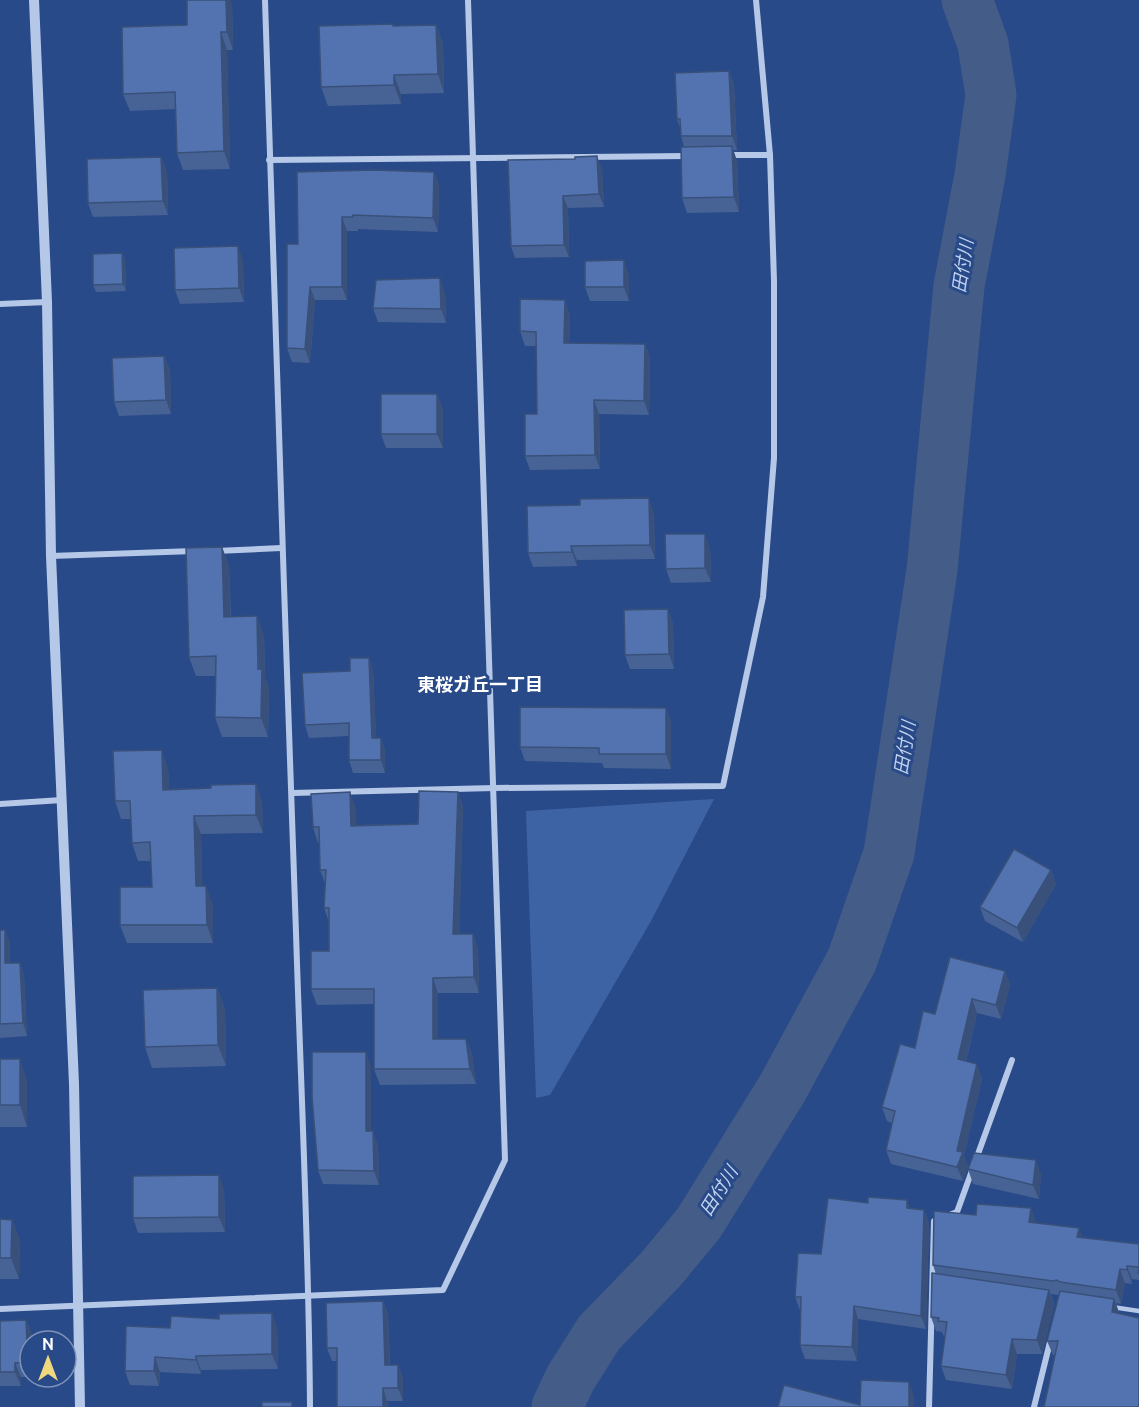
<svg xmlns="http://www.w3.org/2000/svg" width="1139" height="1407" viewBox="0 0 1139 1407" font-family="Ubuntu,'Noto Sans JP',sans-serif">
	<rect width="100%" height="100%" fill="#294a88"/>
	<path fill="#3e63a4" d="M714,799L651,921L550,1095L536,1098L526,811Z"/>
	<g fill="none" stroke-linecap="round" stroke-linejoin="round">
		<path stroke="#445c88" stroke-width="51" d="M557,1407L570,1379L599,1333L661,1269L699,1223L782,1089L852,960L889,853L932,570L959,286L980,175L991,95L983,44L967,0"/>
		<path stroke="#b6c8e8" stroke-width="4.5" d="M1112,1307L1139,1311"/>
		<g stroke="#b6c8e8" stroke-width="6">
			<path d="M265,0C273,311 286,622 296,933C301,1091 309,1249 310,1407"/>
			<path d="M728,155H770"/>
			<path d="M269,160L688,156"/>
			<path d="M0,304L47,302"/>
			<path d="M216,551L281,548"/>
			<path d="M51,556L194,551"/>
			<path d="M292,793L494,788L723,786L763,597L774,458V281L770,155L756,0"/>
			<path d="M0,804L62,800"/>
			<path d="M0,1309L443,1290L505,1160L468,0"/>
			<path d="M929,1407L934,1221L957,1212L1012,1060"/>
			<path d="M1034,1407L1051,1338"/>
		</g>
		<path stroke="#b6c8e8" stroke-width="10" d="M34,0L47,302L51,556L74,1084L80,1407"/>
	</g>
	<g fill="#476396">
		<path d="M232,5L233,50H227L230,169L183,170L177,153L176,109L130,111L123,94L187,25Z"/>
		<path d="M393,24L394,26L436,25L443,44L444,93L401,94V104L328,106L321,87Z"/>
		<path d="M729,71L734,85L737,150H733L737,161L739,212L687,213L682,198L684,147L681,136V130L677,119Z"/>
		<path d="M161,157L167,172L168,215L93,217L88,203Z"/>
		<path d="M508,160L602,169L604,207L568,208L569,257L515,258L511,246Z"/>
		<path d="M373,170L434,172L439,185L438,232L358,229V231H347V300H315L310,363L292,362L287,348L298,244Z"/>
		<path d="M122,253L125,260L126,291L96,292L93,285Z"/>
		<path d="M243,260L244,302L180,304L175,290Z"/>
		<path d="M629,275V301H590L585,287Z"/>
		<path d="M445,292L446,323L378,322L373,308Z"/>
		<path d="M570,314L569,343L645,344L650,358L649,415L599,414L600,469L530,470L525,456L537,414L536,346H525L520,331Z"/>
		<path d="M164,356L170,370L171,414L119,416L114,402Z"/>
		<path d="M443,408V448H386L381,434Z"/>
		<path d="M654,513L655,559L577,560V566L533,567L528,553Z"/>
		<path d="M222,547L229,566L231,617L264,635L265,678L269,688L268,737H222L215,717V676H196L189,657Z"/>
		<path d="M710,548L711,582L671,583L666,569Z"/>
		<path d="M668,609L673,624L674,669H630L625,655Z"/>
		<path d="M369,658L373,671L376,738H381L385,751V773H353L349,760V736L309,738L305,725L350,671Z"/>
		<path d="M666,708L671,722V769L604,768L602,763L525,761L520,747Z"/>
		<path d="M168,768L169,789L211,788L256,784L262,802L263,833L201,834L202,886L213,905V943H127L120,925L152,887L151,861H138L132,843L131,819H121L115,801Z"/>
		<path d="M458,792L463,807L459,934H473L478,949L479,993H438V1039H466L472,1054L476,1084L380,1085L374,1069V1004L317,1005L311,989L329,951V922L324,908L325,883L320,870L319,843H318L313,827L356,808V825L418,824Z"/>
		<path d="M1051,870L1056,884L1023,942L985,921L980,907Z"/>
		<path d="M0,930H5L10,943V963H20L24,976L27,1036L0,1038Z"/>
		<path d="M1005,971L1010,985L1001,1019L977,1013L966,1062L982,1078L964,1156L968,1166L963,1181L891,1164L886,1150L892,1123L887,1121L882,1107L915,1048L935,1014Z"/>
		<path d="M217,988L225,1009L226,1066L152,1068L145,1047Z"/>
		<path d="M0,1059L27,1080V1127H0Z"/>
		<path d="M371,1066V1131L378,1145L379,1185L323,1184L318,1170Z"/>
		<path d="M968,1169L1041,1174L1039,1199L973,1184Z"/>
		<path d="M224,1189L225,1232L138,1233L133,1218Z"/>
		<path d="M868,1203L924,1210L929,1224L926,1329L858,1319L857,1361L805,1359L800,1345L801,1310H800L795,1297L821,1254Z"/>
		<path d="M1031,1208L1036,1223L1082,1237L1139,1244V1280L1132,1279V1284L1125,1283L1121,1304L1116,1303L1119,1313L1055,1355H1053L1047,1341L1059,1295L1051,1294L1054,1304L1042,1354H1017L1012,1389L946,1380L941,1366L945,1336H944L942,1332L936,1331L931,1317L936,1274L933,1265L976,1215Z"/>
		<path d="M0,1219L12,1220L20,1241L19,1279H0Z"/>
		<path d="M383,1301L388,1314L390,1365H398L403,1378V1401H387L388,1407H337V1361H332L327,1348Z"/>
		<path d="M26,1320L32,1334L30,1341V1377H21V1386H0V1321Z"/>
		<path d="M170,1328H277L278,1369L201,1370V1374L160,1372L159,1386L130,1385L125,1371Z"/>
	</g>
	<g fill="#39507a">
		<path d="M226,0H230L232,5L233,50L227,32Z"/>
		<path d="M436,25L443,44L444,93L438,74Z"/>
		<path d="M221,32L227,50L230,169L224,151Z"/>
		<path d="M729,71L734,85L737,150L732,136Z"/>
		<path d="M394,75L401,94V104L394,85Z"/>
		<path d="M732,146L737,161L739,212L734,197Z"/>
		<path d="M597,156L602,169L604,207L599,194Z"/>
		<path d="M161,157L167,172L168,215L163,201Z"/>
		<path d="M434,172L439,185L438,232L433,218Z"/>
		<path d="M563,196L568,208L569,257L564,245Z"/>
		<path d="M342,217L347,231V300L342,287Z"/>
		<path d="M238,246L243,260L244,302L239,288Z"/>
		<path d="M122,253L125,260L126,291L123,284Z"/>
		<path d="M624,260L629,275V301L624,287Z"/>
		<path d="M440,278L445,292L446,323L441,309Z"/>
		<path d="M310,287L315,300L310,363L305,349Z"/>
		<path d="M565,300L570,314L569,357L564,343Z"/>
		<path d="M645,344L650,358L649,415L644,401Z"/>
		<path d="M164,356L170,370L171,414L166,400Z"/>
		<path d="M437,394L443,408V448L437,434Z"/>
		<path d="M594,400L599,414L600,469L595,455Z"/>
		<path d="M649,498L654,513L655,559L650,545Z"/>
		<path d="M705,534L710,548L711,582L705,568Z"/>
		<path d="M571,546L577,560V566L572,552Z"/>
		<path d="M222,547L229,566L231,636L224,617Z"/>
		<path d="M668,609L673,624L674,669L669,654Z"/>
		<path d="M257,616L264,635L265,678L269,688L268,737L261,718Z"/>
		<path d="M369,658L373,671L377,751L372,738Z"/>
		<path d="M666,708L671,722V769L666,754Z"/>
		<path d="M381,738L385,751V773L381,760Z"/>
		<path d="M162,750L168,768L170,808L163,790Z"/>
		<path d="M256,784L262,802L263,833L256,815Z"/>
		<path d="M350,792L356,808L357,841L351,826Z"/>
		<path d="M458,792L463,807L459,950L453,934Z"/>
		<path d="M194,816L201,834L203,905L196,886Z"/>
		<path d="M1051,870L1056,884L1023,942L1017,928Z"/>
		<path d="M206,886L213,905V943L207,925Z"/>
		<path d="M5,930L10,943V976L5,963Z"/>
		<path d="M473,934L478,949L479,993L474,977Z"/>
		<path d="M20,963L24,976L27,1036L23,1023Z"/>
		<path d="M1005,971L1010,985L1001,1019L996,1005Z"/>
		<path d="M433,978L438,993V1055L433,1039Z"/>
		<path d="M217,988L225,1009L226,1066L218,1045Z"/>
		<path d="M972,999L977,1013L963,1073L958,1059Z"/>
		<path d="M466,1039L472,1054L476,1084L470,1069Z"/>
		<path d="M366,1052L371,1066V1145L366,1131Z"/>
		<path d="M20,1059L27,1080V1127L20,1105Z"/>
		<path d="M977,1064L982,1078L964,1156L968,1166L963,1181L957,1167V1151Z"/>
		<path d="M373,1131L378,1145L379,1185L374,1171Z"/>
		<path d="M1036,1160L1041,1174L1039,1199L1033,1185Z"/>
		<path d="M219,1175L224,1189L225,1232L219,1217Z"/>
		<path d="M907,1200L912,1213L907,1208Z"/>
		<path d="M1031,1208L1036,1222L1034,1236L1029,1222Z"/>
		<path d="M924,1210L929,1224L926,1329L921,1316Z"/>
		<path d="M12,1220L20,1241L19,1279L11,1258Z"/>
		<path d="M1079,1228L1084,1242L1077,1237Z"/>
		<path d="M1127,1266L1132,1279V1284L1127,1270Z"/>
		<path d="M1120,1269L1125,1283L1121,1304L1116,1290Z"/>
		<path d="M1049,1290L1054,1304L1042,1354L1037,1340Z"/>
		<path d="M1114,1299L1119,1313L1117,1326L1112,1312Z"/>
		<path d="M383,1301L388,1314L390,1378L385,1365Z"/>
		<path d="M854,1306L858,1319L857,1361L852,1347Z"/>
		<path d="M272,1313L277,1328L278,1369L272,1354Z"/>
		<path d="M26,1320L32,1334V1341H30V1369L28,1362Z"/>
		<path d="M1012,1339L1017,1354L1012,1389L1006,1375Z"/>
		<path d="M196,1356L201,1370V1374L196,1360Z"/>
		<path d="M155,1357L160,1372L159,1386L154,1371Z"/>
		<path d="M15,1363L21,1377V1386L15,1372Z"/>
		<path d="M398,1365L403,1378V1401L398,1388Z"/>
		<path d="M909,1382L914,1396V1407H909Z"/>
		<path d="M383,1388L387,1401L388,1407H383Z"/>
	</g>
	<g fill="#5273af" stroke="#39507a" stroke-width="1.5">
		<path d="M187,0H226L227,32H221L224,151L177,153L175,92L123,94L122,27L187,25Z"/>
		<path d="M393,24V26L436,25L438,74L394,75V85L321,87L319,26Z"/>
		<path d="M729,71L732,136H681L680,119H677L675,73Z"/>
		<path d="M732,146L734,197L682,198L681,147Z"/>
		<path d="M597,156L599,194L563,196L564,245L511,246L508,160L575,159V157Z"/>
		<path d="M161,157L163,201L88,203L87,159Z"/>
		<path d="M373,170L434,172L433,218L353,215V217H342V287H310L305,349L287,348V244H298L297,172Z"/>
		<path d="M238,246L239,288L175,290L174,248Z"/>
		<path d="M122,253L123,284L93,285V254Z"/>
		<path d="M624,260V287H585V261Z"/>
		<path d="M440,278L441,309L373,308L376,280Z"/>
		<path d="M520,299L565,300L564,343L645,344L644,401L594,400L595,455L525,456V414H537L536,332L520,331Z"/>
		<path d="M164,356L166,400L114,402L112,358Z"/>
		<rect x="381" y="394" width="56" height="40"/>
		<path d="M649,498L650,545L571,546L572,552L528,553L527,506L580,505V499Z"/>
		<path d="M665,534H705V568L666,569Z"/>
		<path d="M222,547L224,617L257,616L258,669H262L261,718L215,717L216,656L189,657L186,548Z"/>
		<path d="M668,609L669,654L625,655L624,610Z"/>
		<path d="M350,658H369L372,738H381V760H349V723L305,725L302,673L350,671Z"/>
		<path d="M520,707L666,708V754H599V748L520,747Z"/>
		<path d="M162,750L163,790L211,788V785L256,784V815L194,816L196,886H206L207,925H120V887H152L150,842L132,843L130,801H115L113,751Z"/>
		<path d="M419,791L458,792L453,934H473L474,977L433,978V1039H466L470,1069H374V989H311V951H329V908H324L326,870H320L319,827H313L311,794L350,792L351,826L418,824Z"/>
		<path d="M1014,849L1051,870L1017,928L980,907Z"/>
		<path d="M0,930H5V963H20L23,1023L0,1024Z"/>
		<path d="M950,957L1005,971L996,1005L972,999L958,1059L977,1064L957,1151L963,1152L957,1167L886,1150L895,1111L882,1107L900,1044L915,1048L923,1011L935,1014Z"/>
		<path d="M217,988L218,1045L145,1047L143,990Z"/>
		<path d="M312,1052H366V1131H373L374,1171L318,1170L312,1097Z"/>
		<rect x="0" y="1059" width="20" height="46"/>
		<path d="M974,1153L1036,1160L1033,1185L968,1169Z"/>
		<path d="M219,1175V1217L133,1218V1176Z"/>
		<path d="M868,1197L907,1200V1208L924,1210L921,1316L854,1306L852,1347L800,1345L801,1297H795L798,1253L821,1254L828,1198L868,1203Z"/>
		<path d="M977,1204L1031,1208L1029,1222L1079,1228L1077,1237L1139,1244V1273H1138L1139,1267L1127,1266V1270L1120,1269L1116,1290L1060,1282L1057,1280L1053,1281L933,1265L934,1211L976,1215Z"/>
		<path d="M0,1219L12,1220L11,1258H0Z"/>
		<path d="M932,1273L1049,1290L1037,1340L1012,1339L1006,1375L941,1366L947,1322L938,1321L939,1318L931,1317Z"/>
		<path d="M1060,1291L1114,1299L1112,1312L1139,1318V1407H1044L1058,1341H1047Z"/>
		<path d="M383,1301L385,1365H398V1388H383V1407H337V1348H327L326,1303Z"/>
		<path d="M272,1313V1354L196,1356V1360L155,1357L154,1371H125L126,1326L170,1328L171,1316L219,1319V1314Z"/>
		<path d="M26,1320L28,1362L15,1363V1372H0V1321Z"/>
		<path d="M861,1380L909,1382V1407H778L784,1385L860,1405Z"/>
		<rect x="262" y="1402" width="30" height="5"/>
	</g>
	<g text-anchor="middle" stroke-width="6" stroke-linejoin="round" paint-order="stroke">
		<g font-size="18" font-style="italic" fill="#c1d2ef" stroke="#294a88">
			<text transform="translate(963 266) rotate(-81)" y="6">田付川</text>
			<text transform="translate(905 748) rotate(-81)" y="6">田付川</text>
			<text transform="translate(719 1191) rotate(-58)" y="6">田付川</text>
		</g>
		<g font-size="18" font-weight="bold" fill="#fff" stroke="#294a88">
			<text x="480" y="691">東桜ガ丘一丁目</text>
		</g>
	</g>
	<g transform="translate(48 1359)"><circle r="28" fill="#294a88" stroke="#7f92b8" stroke-width="1.5"/>
	<path d="M0-4.5L10 22L0 15L-10 22Z" fill="#efd87d"/>
	<text y="-9" font-size="16" font-weight="bold" text-anchor="middle" fill="#ffffff">N</text>
	</g>
</svg>
